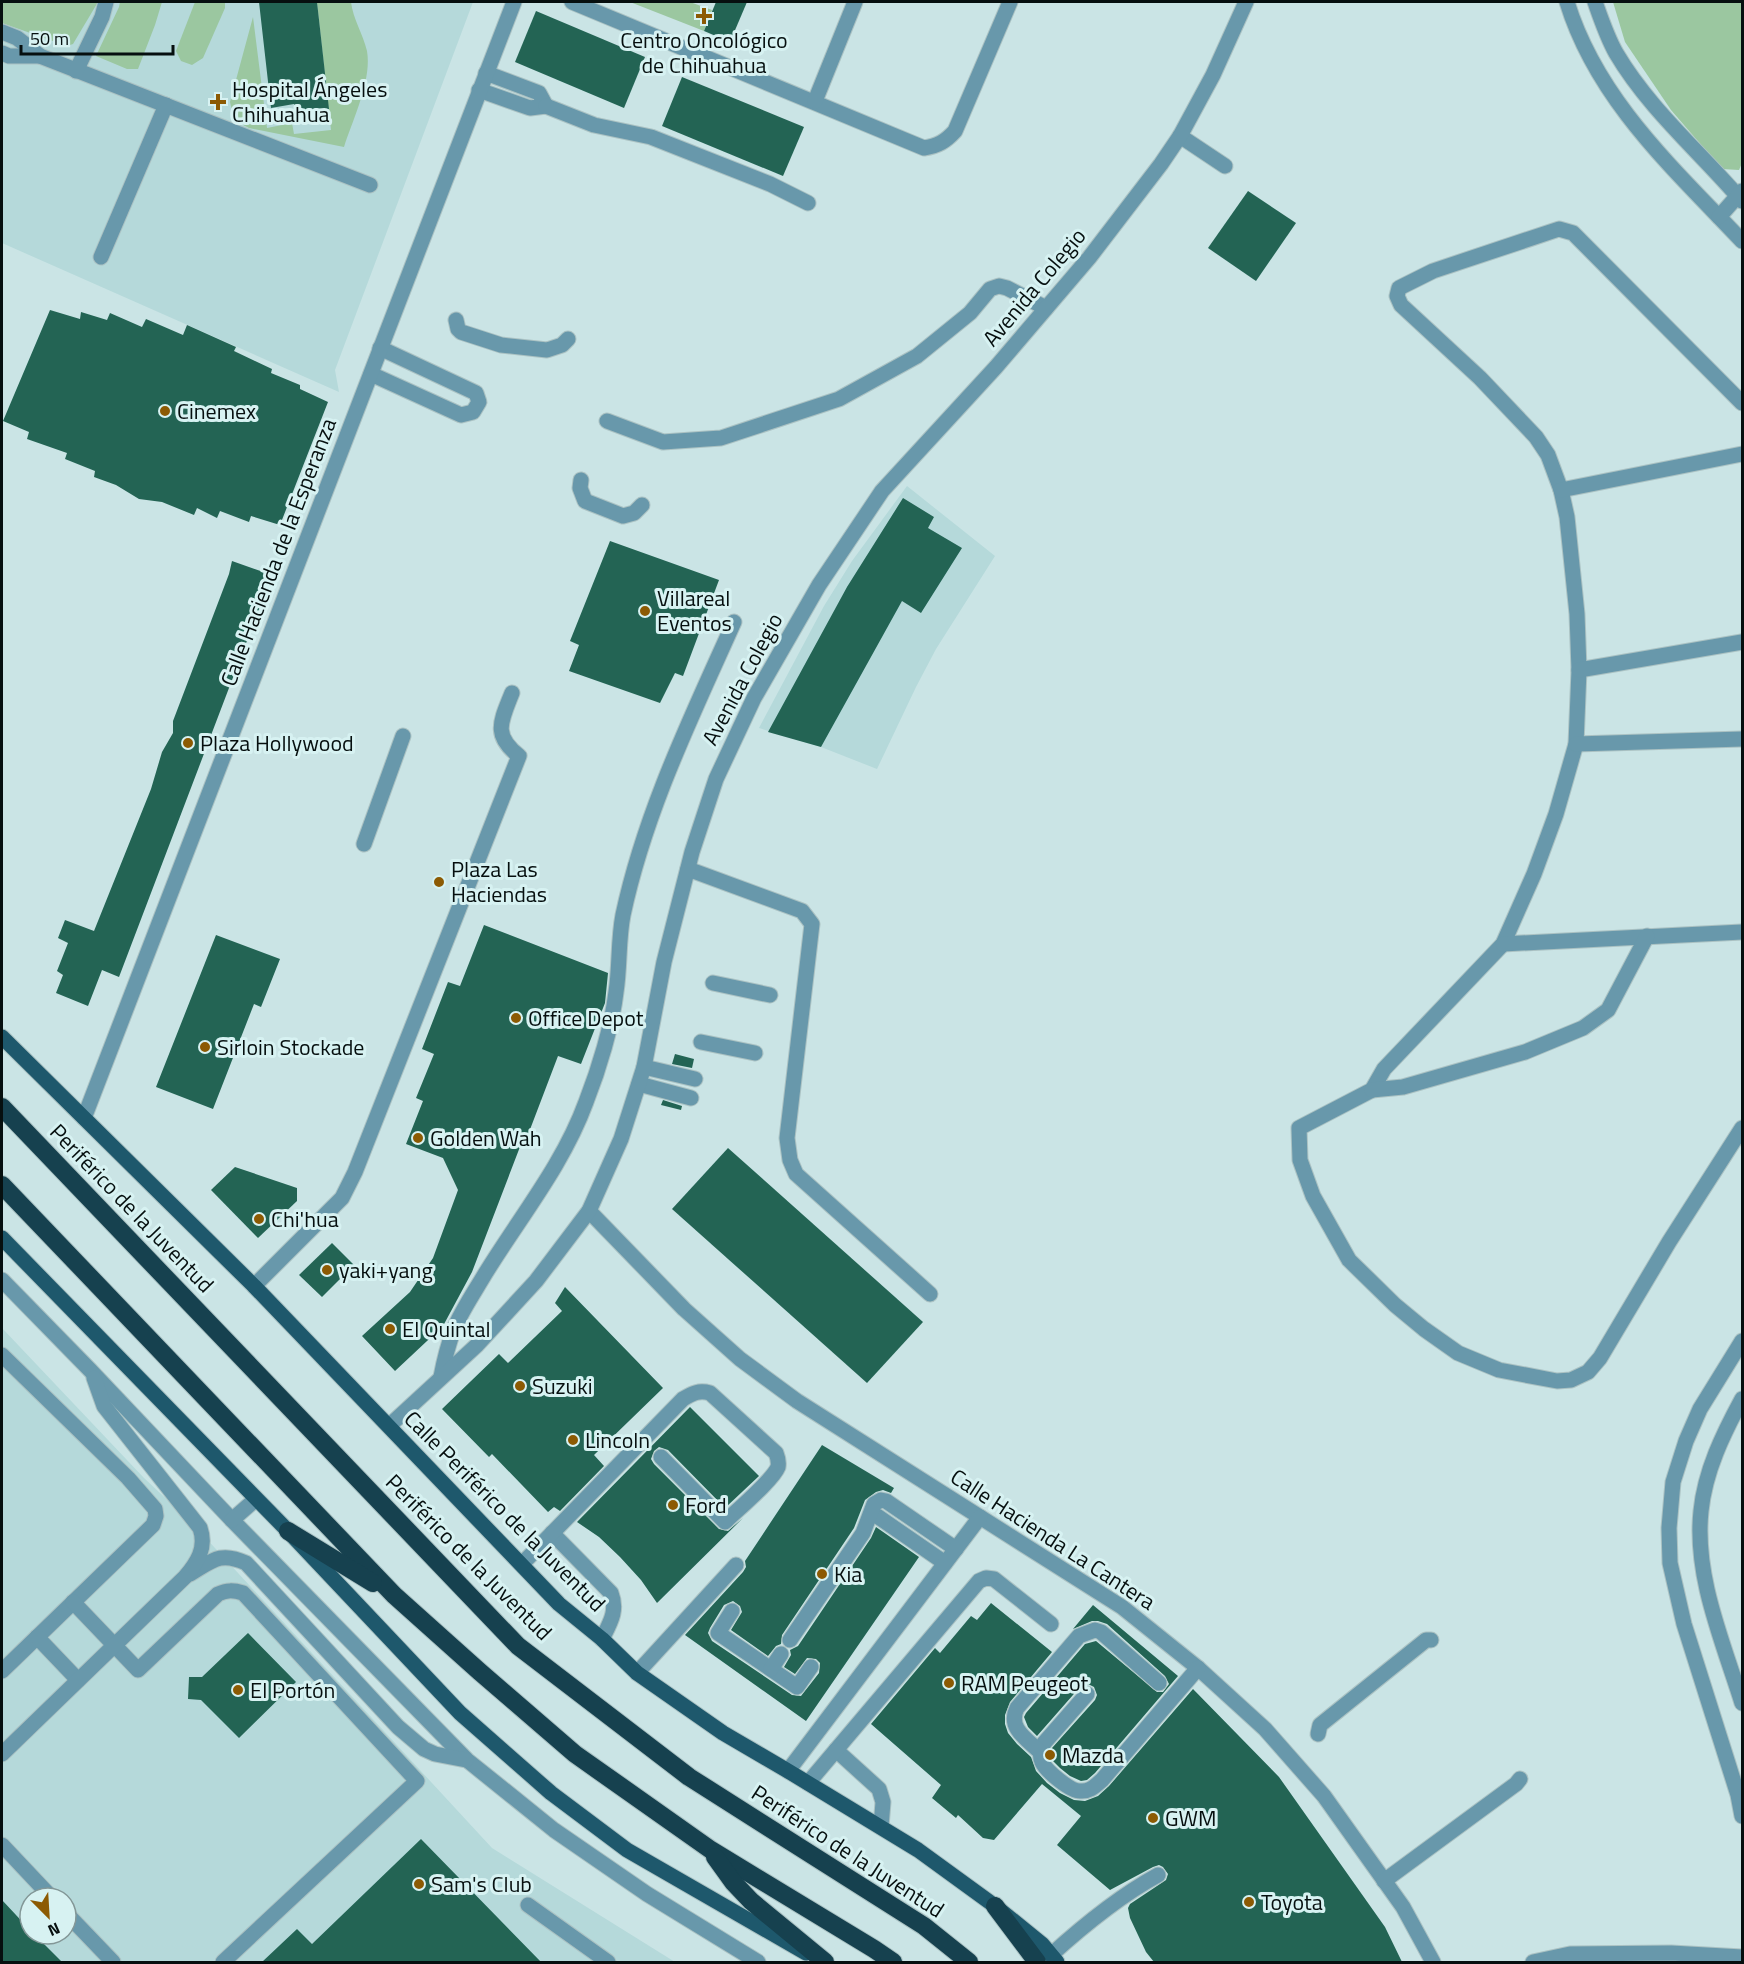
<svg xmlns="http://www.w3.org/2000/svg" width="1744" height="1964" viewBox="0 0 1744 1964" font-family="'Titillium Web',sans-serif">
	<rect width="100%" height="100%" fill="#cae4e5"/>
	<g fill="#b5d9da" fill-rule="evenodd">
		<path d="M2,2H473L335,370L339,392L2,243Z"/>
		<path d="M907,486L995,556L936,649L916,687L877,769L821,747L759,728L824,606L852,561Z"/>
		<path d="M2,1328L144,1478L191,1522L492,1848L675,1962H2ZM30,1898H66V1934H30Z"/>
	</g>
	<g fill="#9bc7a0">
		<path d="M2,2H98L73,44L67,46L2,23Z"/>
		<path d="M120,2H162L155,25L138,69H127L96,56L119,7Z"/>
		<path d="M195,2H225V8L203,58L192,65L181,61L176,51Z"/>
		<path d="M317,2H351C353,19 363,34 367,51C372,80 353,119 344,147L249,128C236,122 233,116 230,102L253,17L267,128L292,123L294,134L331,130Z"/>
		<path d="M630,2H690L712,10L704,31Z"/>
		<path d="M1613,2H1742V163L1739,170L1722,169L1671,110L1625,42Z"/>
	</g>
	<g fill="#236454">
		<path d="M259,2H317L329,109L296,113L294,104L271,108Z"/>
		<path d="M716,2H747L730,42L704,31Z"/>
		<path d="M536,11L645,57L624,108L515,62Z"/>
		<path d="M682,77L804,127L783,176L662,126Z"/>
		<path d="M1248,191L1296,223L1256,281L1208,248Z"/>
		<path d="M50,310L80,319L81,312L107,320L110,313L142,327L146,319L183,335L187,325L236,347L234,351L272,369L271,373L300,385V389L328,402L280,525L251,516L249,522L220,511L217,518L197,508L194,515L162,502L139,499L116,485L94,477L95,471L65,459L67,453L27,439L29,432L3,421Z"/>
		<path d="M903,498L934,517L928,528L962,548L921,613L902,601L821,747L768,732L847,587Z"/>
		<path d="M610,541L719,580L683,676L675,673L660,703L569,671L579,645L570,641Z"/>
		<path d="M232,561L272,575L119,977L102,970L88,1006L56,993L63,975L57,971L68,943L58,938L65,920L94,931L151,789L162,752L173,733V721L229,574Z"/>
		<path d="M484,925L608,973L605,1003L581,1064L558,1056L526,1140L523,1139L472,1272L443,1326L395,1371L362,1336L410,1292L433,1258L458,1190L443,1158L406,1144L423,1101L416,1098L434,1054L422,1049L448,982L460,986Z"/>
		<path d="M216,935L280,959L261,1007L254,1004L213,1109L156,1087Z"/>
		<path d="M675,1054L694,1059L692,1068L672,1064Z"/>
		<path d="M663,1100L682,1106L681,1110L661,1105Z"/>
		<path d="M728,1148L923,1322L867,1383L672,1209Z"/>
		<path d="M235,1167L297,1188V1201L258,1238L211,1190Z"/>
		<path d="M332,1243L354,1265L322,1297L299,1275Z"/>
		<path d="M565,1287L663,1388L594,1455L604,1466L560,1511L554,1507L548,1512L492,1454L489,1457L442,1409L499,1354L508,1363L562,1311L555,1303Z"/>
		<path d="M690,1407L759,1476L725,1508L668,1450L659,1447L654,1451L651,1459L654,1464L719,1529L728,1531L743,1518L657,1603L641,1580L620,1557L599,1537L577,1522Z"/>
		<path d="M822,1445L894,1488L891,1493L883,1490L876,1492L865,1500L854,1528L782,1635L781,1644L776,1646L768,1656L731,1630L742,1612L740,1606L733,1601L724,1605L710,1628L708,1633L712,1641L792,1695L801,1696L819,1673L820,1663L816,1659L807,1658L795,1674L784,1667L791,1655L790,1650L798,1646L871,1538L876,1527L919,1557L806,1721L685,1635L743,1572L746,1567L745,1561Z"/>
		<path d="M991,1603L1052,1652L1010,1702L1005,1715V1724L1008,1733L1017,1744L1031,1757L1036,1771L1047,1783L1060,1793L1074,1800L1085,1801L1098,1796L1109,1786L1193,1689L1279,1777L1385,1927L1402,1962H1154L1146,1952L1130,1918L1128,1908L1130,1904L1166,1880L1168,1874L1163,1867L1159,1865L1153,1867L1110,1890L1057,1845L1081,1816L1042,1784L994,1840L983,1838L958,1815L956,1818L932,1798L941,1785L871,1724L935,1648L940,1653L971,1616L977,1620Z"/>
		<path d="M1093,1605L1178,1676L1095,1773L1087,1780L1081,1781L1070,1776L1060,1768L1052,1760L1050,1754L1052,1748L1095,1700L1097,1695L1094,1687L1088,1684L1080,1687L1037,1736L1028,1727L1024,1717L1026,1713L1085,1644L1096,1641L1157,1692H1163L1169,1684L1165,1676L1107,1624L1098,1621H1092L1073,1629Z"/>
		<path d="M248,1633L296,1682L239,1738L201,1700L188,1699L189,1677H202Z"/>
		<path d="M421,1839L541,1962H262L297,1929L312,1944Z"/>
		<path d="M2,1900L30,1930V1934H34L62,1962H2Z"/>
	</g>
	<g fill="none" stroke-linecap="round" stroke-linejoin="round">
		<g stroke="#abc2c3" stroke-width="17">
			<g id="minor">
				<path d="M572,2L924,148C938,146 946,141 955,131L1010,2"/>
				<path d="M1567,2C1597,100 1674,169 1742,241"/>
				<path d="M1595,2C1601,19 1607,37 1616,53C1649,109 1700,152 1742,201"/>
				<path d="M2,32L17,38L40,56L370,185"/>
				<path d="M2,53L9,56H40"/>
				<path d="M76,71L102,17L106,2"/>
				<path d="M479,90L530,108L546,106L539,93L486,73"/>
				<path d="M815,101L855,2"/>
				<path d="M546,106L594,125L651,137L770,184L808,203"/>
				<path d="M1180,136L1225,166"/>
				<path d="M1719,217L1742,191"/>
				<path d="M101,257L166,105"/>
				<path d="M456,320L458,329L461,332L501,345L547,350L562,345L568,339"/>
				<path d="M371,374L461,415L473,412L479,402L476,393L380,348"/>
				<path d="M1742,403L1573,233L1559,229L1433,271L1399,288L1397,296L1401,305L1480,378L1536,437L1548,455L1561,490L1567,517L1577,614L1579,670L1576,744L1556,814L1534,874L1503,944L1384,1069L1372,1090L1299,1128L1300,1160L1313,1196L1349,1260L1395,1305L1424,1329L1458,1353L1499,1370L1557,1381L1571,1380L1588,1372L1600,1358L1669,1242L1742,1128"/>
				<path d="M607,421L663,442L721,438L839,399L917,356L970,313L990,289L999,286L1007,288L1046,308"/>
				<path d="M581,480L580,488L585,501L623,516L634,513L642,505"/>
				<path d="M1561,490L1742,454"/>
				<path d="M1579,670L1742,642"/>
				<path d="M1576,744L1742,739"/>
				<path d="M364,844L403,736"/>
				<path d="M688,869L802,911L812,924L787,1138L790,1160L796,1174L930,1294"/>
				<path d="M1503,944L1742,932"/>
				<path d="M713,983L770,995"/>
				<path d="M701,1042L755,1053"/>
				<path d="M644,1067L695,1079"/>
				<path d="M639,1084L691,1098"/>
				<path d="M1372,1090L1403,1087L1525,1052L1583,1028L1608,1010L1647,936"/>
				<path d="M84,1118L514,2"/>
				<path d="M589,1211L684,1309L740,1359L797,1401L1122,1607L1198,1668L1265,1729L1324,1796L1403,1907L1433,1962"/>
				<path d="M2,1280L90,1370L232,1520L467,1760L554,1830L647,1894L758,1962"/>
				<path d="M254,1286L342,1198L355,1172L519,756C492,735 501,721 512,693"/>
				<path d="M1742,1341L1700,1409L1686,1441L1673,1482L1669,1528L1670,1563L1684,1624L1738,1795L1742,1816"/>
				<path d="M2,1355L128,1478L155,1509L156,1516L153,1525L2,1671"/>
				<path d="M441,1377C444,1361 448,1345 454,1329C462,1310 475,1291 485,1274C520,1217 563,1165 586,1102C599,1069 612,1026 616,992C620,967 618,941 623,915C645,812 691,718 734,622"/>
				<path d="M1742,1399C1723,1434 1705,1471 1701,1511C1694,1576 1723,1642 1742,1703"/>
				<path d="M389,1426L477,1345L536,1281L589,1211L621,1139L644,1067L664,962L692,852L716,779L754,698L819,585L882,491L996,367L1089,258L1161,164L1180,136L1213,75L1246,2"/>
				<path d="M877,1516L945,1563"/>
				<path d="M232,1520L256,1499"/>
				<path d="M552,1533L611,1593C618,1611 610,1623 602,1639"/>
				<path d="M522,1564L683,1399C693,1393 699,1390 710,1393L776,1453C778,1458 779,1462 778,1467C773,1480 736,1511 725,1522L661,1457"/>
				<path d="M190,1574C212,1561 220,1551 246,1563L398,1727L424,1749L435,1754L466,1760"/>
				<path d="M73,1602L138,1670L218,1594C227,1590 233,1590 243,1593L417,1781L223,1962"/>
				<path d="M732,1611L718,1633L797,1687L811,1667"/>
				<path d="M37,1637L78,1680"/>
				<path d="M790,1640L863,1533L874,1504L881,1500L886,1501L956,1549"/>
				<path d="M771,1669L781,1654"/>
				<path d="M637,1673L736,1565"/>
				<path d="M1087,1694L1044,1743C1041,1750 1039,1755 1042,1762C1046,1771 1070,1791 1080,1791C1090,1792 1095,1786 1102,1780L1198,1668"/>
				<path d="M1318,1734L1320,1725L1426,1640H1431"/>
				<path d="M836,1750L879,1789L883,1802L881,1827"/>
				<path d="M1040,1752C1027,1739 1007,1728 1017,1708L1079,1636L1095,1630L1101,1632L1159,1683"/>
				<path d="M2,1754L185,1577C197,1563 207,1548 200,1528L104,1406L94,1378"/>
				<path d="M788,1771L980,1517"/>
				<path d="M808,1783L979,1581L986,1578L994,1579L1051,1624"/>
				<path d="M2,1845L52,1898"/>
				<path d="M1384,1881L1516,1784L1520,1779"/>
				<path d="M528,1905L608,1962"/>
				<path d="M66,1913L113,1962"/>
				<path d="M1051,1955C1084,1925 1118,1897 1158,1875"/>
				<path d="M1533,1962L1570,1954L1671,1953L1742,1957"/>
			</g>
		</g>
		<g stroke="#abc2c3" stroke-width="17">
			<g id="major">
				<path d="M2,1037L254,1286L559,1604L602,1639L637,1673L723,1733L788,1771L918,1850L995,1906L1042,1944L1057,1962"/>
				<path d="M2,1238L288,1531L460,1713L551,1793L627,1850L806,1953"/>
			</g>
		</g>
		<g stroke="#abc2c3" stroke-width="20">
			<g id="highway">
				<path d="M2,1107L518,1646L689,1777L924,1926L969,1962"/>
				<path d="M2,1185L394,1595L480,1672L575,1754L711,1850L874,1949L893,1962"/>
				<path d="M288,1531L373,1583"/>
				<path d="M715,1857L733,1882L751,1901L825,1962"/>
				<path d="M995,1906L1037,1962"/>
			</g>
		</g>
		<use href="#minor" stroke="#6898ab" stroke-width="15"/>
		<use href="#major" stroke="#1e586c" stroke-width="15"/>
		<use href="#highway" stroke="#16414f" stroke-width="18"/>
	</g>
	<g fill="#8c5a03" stroke="#d7f2f2" stroke-width="2">
		<path d="M701 7h6v6h6v6h-6v6h-6v-6h-6v-6h6z"/>
		<path d="M215 93h6v6h6v6h-6v6h-6v-6h-6v-6h6z"/>
		<circle cx="165" cy="411" r="6"/>
		<circle cx="645" cy="611" r="6"/>
		<circle cx="188" cy="743" r="6"/>
		<circle cx="439" cy="882" r="6"/>
		<circle cx="516" cy="1018" r="6"/>
		<circle cx="205" cy="1047" r="6"/>
		<circle cx="418" cy="1138" r="6"/>
		<circle cx="259" cy="1219" r="6"/>
		<circle cx="327" cy="1270" r="6"/>
		<circle cx="390" cy="1329" r="6"/>
		<circle cx="520" cy="1386" r="6"/>
		<circle cx="573" cy="1440" r="6"/>
		<circle cx="673" cy="1505" r="6"/>
		<circle cx="822" cy="1574" r="6"/>
		<circle cx="949" cy="1683" r="6"/>
		<circle cx="238" cy="1690" r="6"/>
		<circle cx="1050" cy="1755" r="6"/>
		<circle cx="1153" cy="1818" r="6"/>
		<circle cx="419" cy="1884" r="6"/>
		<circle cx="1249" cy="1902" r="6"/>
	</g>
	<g text-anchor="middle" stroke-width="6" stroke-linejoin="round" paint-order="stroke">
		<g font-size="22" fill="#060f0f" stroke="#d7f2f2" text-anchor="start">
			<text x="704" y="48" text-anchor="middle">Centro Oncológico<tspan x="704" dy="25">de Chihuahua</tspan></text>
			<text x="232" y="97">Hospital Ángeles<tspan x="232" dy="25">Chihuahua</tspan></text>
			<text x="177" y="419">Cinemex</text>
			<text x="657" y="606">Villareal<tspan x="657" dy="25">Eventos</tspan></text>
			<text x="200" y="751">Plaza Hollywood</text>
			<text x="451" y="877">Plaza Las<tspan x="451" dy="25">Haciendas</tspan></text>
			<text x="528" y="1026">Office Depot</text>
			<text x="217" y="1055">Sirloin Stockade</text>
			<text x="430" y="1146">Golden Wah</text>
			<text x="271" y="1227">Chi'hua</text>
			<text x="339" y="1278">yaki+yang</text>
			<text x="402" y="1337">El Quintal</text>
			<text x="532" y="1394">Suzuki</text>
			<text x="585" y="1448">Lincoln</text>
			<text x="685" y="1513">Ford</text>
			<text x="834" y="1582">Kia</text>
			<text x="961" y="1691">RAM Peugeot</text>
			<text x="250" y="1698">El Portón</text>
			<text x="1062" y="1763">Mazda</text>
			<text x="1165" y="1826">GWM</text>
			<text x="431" y="1892">Sam's Club</text>
			<text x="1261" y="1910">Toyota</text>
		</g>
		<g font-size="22" fill="#060f0f" stroke="#d7f2f2">
			<text transform="translate(1034 287) rotate(-50)" y="8">Avenida Colegio</text>
			<text transform="translate(278 552) rotate(-69)" y="8">Calle Hacienda de la Esperanza</text>
			<text transform="translate(742 679) rotate(-62)" y="8">Avenida Colegio</text>
			<text transform="translate(132 1208) rotate(46)" y="8">Periférico de la Juventud</text>
			<text transform="translate(505 1511) rotate(45)" y="8">Calle Periférico de la Juventud</text>
			<text transform="translate(1053 1539) rotate(33)" y="8">Calle Hacienda La Cantera</text>
			<text transform="translate(469 1557) rotate(45)" y="8">Periférico de la Juventud</text>
			<text transform="translate(848 1851) rotate(33)" y="8">Periférico de la Juventud</text>
		</g>
	</g>
	<rect width="1744" height="1964" fill="none" stroke="#060f0f" stroke-width="6"/>
	<g transform="translate(48 1916) rotate(156)"><circle r="28" fill="#d7f2f2" stroke="#839797" stroke-width="1.5"/>
	<path d="M0-4.5L10 22L0 15L-10 22Z" fill="#8c5a03"/>
	<text y="-9" font-size="16" font-weight="bold" text-anchor="middle" fill="#060f0f">N</text>
	</g>
	<path d="M21 45v9h152v-9" fill="none" stroke="#060f0f" stroke-width="3"/>
	<text x="30" y="45" font-size="18" fill="#060f0f" stroke="#d7f2f2" stroke-width="4.5" paint-order="stroke">50 m</text>
</svg>
